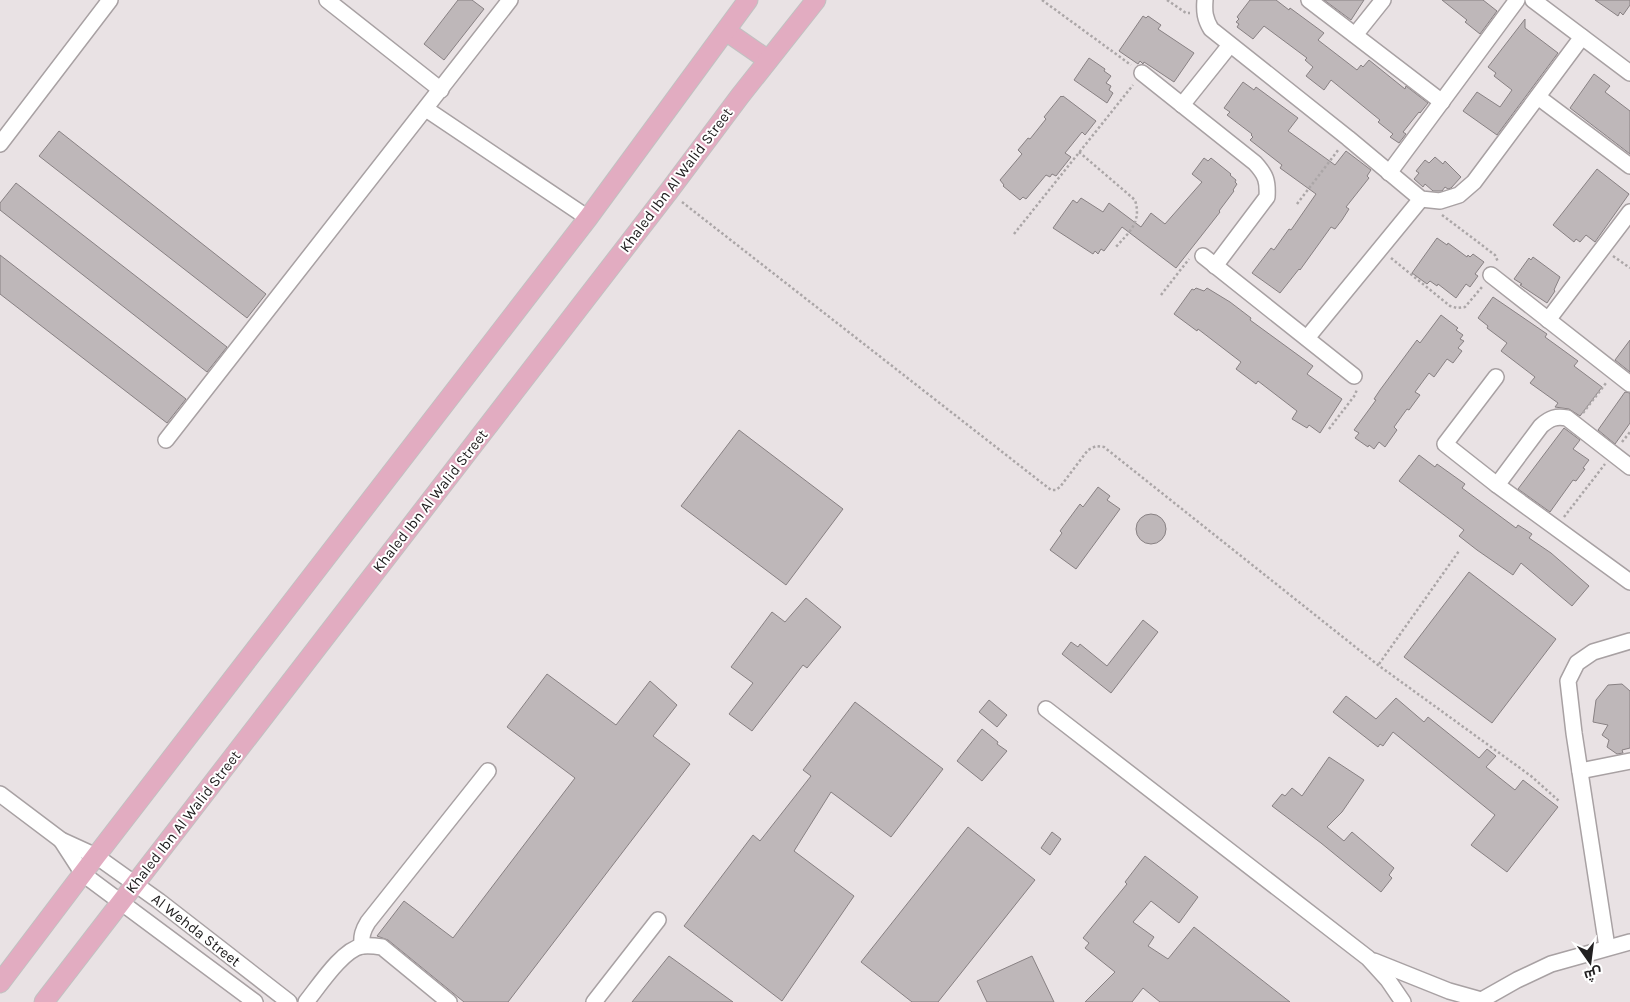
<svg xmlns="http://www.w3.org/2000/svg" width="1630" height="1002" viewBox="0 0 1630 1002" font-family="Karla,Cairo,sans-serif">
	<rect width="100%" height="100%" fill="#e9e2e4"/>
	<g fill="#beb7b9" stroke="#888183">
		<path d="M458,0H472L484,9L444,60L424,44Z"/>
		<path d="M1250,0H1276L1289,10L1290,8L1324,33L1318,40L1357,70L1361,65L1363,67L1369,60L1405,89L1406,86L1428,103L1420,113L1419,112L1403,132L1406,134L1399,143L1390,137L1393,134L1378,122L1380,120L1331,80L1324,90L1306,76L1313,67L1305,60L1307,58L1264,26L1253,39L1237,27L1239,24L1236,22L1239,19L1237,17Z"/>
		<path d="M1324,0H1364L1351,20Z"/>
		<path d="M1442,0H1483L1497,11L1480,34L1465,22L1467,20Z"/>
		<path d="M1595,0H1630V5L1623,15L1620,12L1618,16Z"/>
		<path d="M1143,16L1146,18L1148,16L1161,25L1158,29L1194,53L1174,82L1144,62L1143,64L1140,61L1138,64L1119,51Z"/>
		<path d="M1525,19V28L1558,53L1497,135L1463,111L1477,92L1500,107L1512,90L1494,76L1496,73L1488,67Z"/>
		<path d="M1089,58L1105,69L1104,71L1111,76L1106,83L1111,86L1109,90L1113,93L1107,103L1074,80Z"/>
		<path d="M1594,74L1610,86L1605,92L1630,111V154L1570,108Z"/>
		<path d="M1243,82L1254,90L1256,87L1298,118L1288,131L1335,165L1346,151L1371,170L1367,176L1369,178L1346,207L1349,209L1342,220L1335,229L1331,227L1300,270L1299,269L1280,293L1252,273L1271,248L1274,250L1289,229L1291,230L1316,194L1280,168L1282,165L1250,140L1253,137L1251,135L1252,134L1227,115L1230,112L1224,108Z"/>
		<path d="M1061,96L1062,97L1063,96L1096,121L1085,135L1082,132L1065,153L1071,157L1056,176L1052,174L1050,177L1046,175L1026,199L1023,197L1020,200L1003,186L1004,185L1000,180L1022,154L1018,150L1028,138L1030,139L1046,119L1044,117Z"/>
		<path d="M59,131L266,294L247,318L39,156Z"/>
		<path d="M1435,157L1443,164L1445,161L1461,177L1451,188L1448,189L1445,187L1442,191H1433L1425,184L1423,187L1414,179L1419,173L1416,171L1425,160L1429,163Z"/>
		<path d="M1204,158L1208,161L1211,158L1231,174L1230,175L1236,180L1235,182L1237,184L1233,190L1234,191L1219,211L1220,212L1176,268L1122,227L1104,251L1101,249L1098,254L1095,251L1093,254L1053,228L1073,200L1077,203L1081,198L1103,212L1109,203L1141,227L1151,213L1165,224L1202,182L1192,174Z"/>
		<path d="M1597,169L1629,194L1595,242L1586,235L1580,242L1576,239L1574,242L1553,225Z"/>
		<path d="M16,183L227,347L207,372L0,210V203Z"/>
		<path d="M1437,238L1447,245L1448,243L1467,257L1468,255L1470,257L1473,254L1484,262L1475,274L1478,276L1470,287L1466,284L1456,298L1438,284L1437,286L1430,281L1427,284L1412,273Z"/>
		<path d="M0,255L186,399L167,423L0,294Z"/>
		<path d="M1533,257L1560,277L1554,290L1555,291L1547,303L1520,285L1522,284L1514,279L1529,258L1531,260Z"/>
		<path d="M1196,288L1204,291L1207,288L1230,302L1251,318L1250,320L1313,366L1307,374L1342,399L1320,433L1309,425L1307,428L1292,419L1297,411L1258,381L1256,384L1236,369L1241,362L1198,329L1197,331L1174,314L1192,289L1194,290Z"/>
		<path d="M1493,297L1547,334L1545,337L1578,361L1574,366L1602,387L1580,416L1569,409L1555,407L1558,403L1530,383L1535,377L1501,351L1507,343L1487,328L1488,326L1478,318Z"/>
		<path d="M1441,315L1458,328L1456,330L1463,335L1460,339L1464,341L1458,348L1462,351L1453,363L1447,359L1434,377L1429,373L1415,392L1420,395L1409,410L1407,409L1394,427L1397,430L1385,447L1379,442L1374,449L1369,445L1368,447L1355,438L1359,433L1354,430L1376,400L1374,399L1380,390L1417,340L1420,343Z"/>
		<path d="M1630,340V372L1615,360Z"/>
		<path d="M1625,392L1630,393V423L1615,444L1598,430Z"/>
		<path d="M1564,428L1580,440L1573,449L1589,460L1583,468L1585,469L1576,481L1573,480L1550,512L1518,489Z"/>
		<path d="M739,430L843,509L786,585L681,506Z"/>
		<path d="M1419,455L1435,467L1437,464L1465,484L1462,488L1516,528L1518,525L1532,534L1529,538L1551,553L1589,586L1572,606L1521,563L1513,575L1477,550L1459,536L1464,530L1399,481Z"/>
		<path d="M1098,487L1110,496L1107,500L1120,509L1076,569L1050,550L1062,533L1060,531L1080,504L1083,507Z"/>
		<circle cx="1151" cy="529" r="15"/>
		<path d="M1469,572L1556,639L1492,723L1404,657Z"/>
		<path d="M806,598L841,627L807,668L803,665L752,731L729,714L753,683L731,667L772,612L785,622Z"/>
		<path d="M1143,620L1158,632L1111,693L1062,654L1071,642L1078,647L1080,644L1107,666Z"/>
		<path d="M547,674L616,725L650,681L677,705L653,736L690,764L508,1002H464L388,940L377,936L404,901L453,938L575,778L507,727Z"/>
		<path d="M1622,684L1630,691V748L1622,750L1623,753L1617,754L1607,747L1609,740L1602,735L1608,725L1593,722L1596,700L1608,685Z"/>
		<path d="M1346,696L1376,719L1396,698L1424,722L1428,717L1479,758L1487,749L1496,756L1486,767L1515,790L1523,780L1558,807L1507,872L1471,845L1495,815L1393,732L1383,746L1380,744L1378,747L1333,712Z"/>
		<path d="M989,700L1007,715L997,727L979,712Z"/>
		<path d="M855,702L943,769L891,837L831,792L794,851L854,896L782,1001L684,926L753,835L760,841L811,776L803,770Z"/>
		<path d="M982,729L998,742L997,744L1007,751L982,781L957,761Z"/>
		<path d="M1329,757L1364,780L1342,812L1327,827L1344,841L1352,832L1394,868L1389,875L1392,878L1381,892L1321,843L1272,806L1282,794L1285,796L1292,788L1302,796Z"/>
		<path d="M968,827L1035,880L938,1002H912L861,962Z"/>
		<path d="M1052,832L1061,839L1050,855L1041,848Z"/>
		<path d="M1145,856L1198,897L1179,923L1151,901L1133,922L1154,937L1148,946L1168,959L1194,927L1290,1002H1160L1143,988L1132,1002H1085L1115,972L1085,948L1089,943L1083,938L1127,884L1125,882Z"/>
		<path d="M669,956L733,1002H632Z"/>
		<path d="M1032,956L1054,1002H987L977,981Z"/>
	</g>
	<g fill="none" stroke-linecap="round" stroke-linejoin="round">
		<g stroke="#a8a1a3" stroke-width="18">
			<g id="minor">
				<path d="M327,0L441,90"/>
				<path d="M1205,0C1204,12 1205,19 1211,29L1348,138L1421,199L1440,201L1459,195L1474,182L1582,37"/>
				<path d="M1309,0L1442,102"/>
				<path d="M1533,0L1630,73"/>
				<path d="M1355,35L1383,0"/>
				<path d="M1142,73L1255,163C1266,175 1268,181 1267,197L1215,266"/>
				<path d="M1538,97L1630,166"/>
				<path d="M1182,105L1230,45"/>
				<path d="M426,109L588,218"/>
				<path d="M0,144L110,0"/>
				<path d="M1389,173L1517,0"/>
				<path d="M1203,256L1354,376"/>
				<path d="M1491,275L1630,384"/>
				<path d="M1548,320L1630,212"/>
				<path d="M1307,338L1421,199"/>
				<path d="M1496,377L1445,444L1497,485L1630,582"/>
				<path d="M166,440L510,0"/>
				<path d="M1497,485L1541,426C1550,418 1556,416 1567,418L1630,467"/>
				<path d="M1046,709L1368,958L1388,980L1403,1002"/>
				<path d="M1580,771L1630,761"/>
				<path d="M0,794L61,840L96,856L159,901L289,1002"/>
				<path d="M61,840L83,874L255,1002"/>
				<path d="M362,946C361,936 363,930 368,922L488,771"/>
				<path d="M1607,947L1574,733L1568,681L1577,663L1593,652L1630,641"/>
				<path d="M1374,961L1449,991L1481,1000"/>
				<path d="M306,1002C319,986 342,950 362,946C369,945 376,946 382,947L449,1002"/>
				<path d="M594,1002L658,920"/>
				<path d="M1478,1002L1517,980L1551,964L1630,942"/>
			</g>
		</g>
		<g stroke="#c1c1c1" stroke-width="21">
			<g id="major">
				<path d="M726,31L768,60"/>
				<path d="M0,983L96,856L588,218L748,0"/>
				<path d="M44,1002L669,191L740,96L816,0"/>
			</g>
		</g>
		<g stroke="#aba6a7" stroke-width="2.5" stroke-dasharray="2.5 2.5" stroke-linecap="butt">
			<path d="M1042,0L1131,65"/>
			<path d="M1167,0L1186,13H1190"/>
			<path d="M1079,152L1135,200C1142,223 1129,232 1115,248"/>
			<path d="M682,202L1051,490H1056L1060,487L1088,450L1096,446L1104,447L1378,665L1531,776L1559,801"/>
			<path d="M1297,204L1339,149"/>
			<path d="M1442,215L1495,255L1498,262"/>
			<path d="M1014,234L1133,85"/>
			<path d="M1613,256L1630,268"/>
			<path d="M1391,258L1450,306L1457,308L1465,307L1482,287"/>
			<path d="M1161,295L1189,259"/>
			<path d="M1583,413L1606,383"/>
			<path d="M1329,429L1355,395L1357,389"/>
			<path d="M1622,442L1630,432"/>
			<path d="M1564,517L1605,464"/>
			<path d="M1379,664L1459,551"/>
		</g>
		<use href="#minor" stroke="#fff" stroke-width="15"/>
		<use href="#major" stroke="#e2acc1" stroke-width="19"/>
	</g>
	<g text-anchor="middle" stroke-width="4" stroke-linejoin="round" paint-order="stroke">
		<g font-size="15" fill="#222021" stroke="#fff">
			<text transform="translate(676 180) rotate(-53)" y="5">Khaled Ibn Al Walid Street</text>
			<text transform="translate(430 501) rotate(-52)" y="5">Khaled Ibn Al Walid Street</text>
			<text transform="translate(183 822) rotate(-52)" y="5">Khaled Ibn Al Walid Street</text>
			<text transform="translate(196 930) rotate(38)" y="5">Al Wehda Street</text>
		</g>
	</g>
	<g transform="translate(1590 962) rotate(166)" stroke="#ffffff" stroke-width="4" paint-order="stroke">
	<path d="M0-4L9 19L0 12L-9 19Z" fill="#222021"/>
	<text y="-8" font-size="14" font-weight="bold" text-anchor="middle" fill="#222021">ش</text>
	</g>
</svg>
